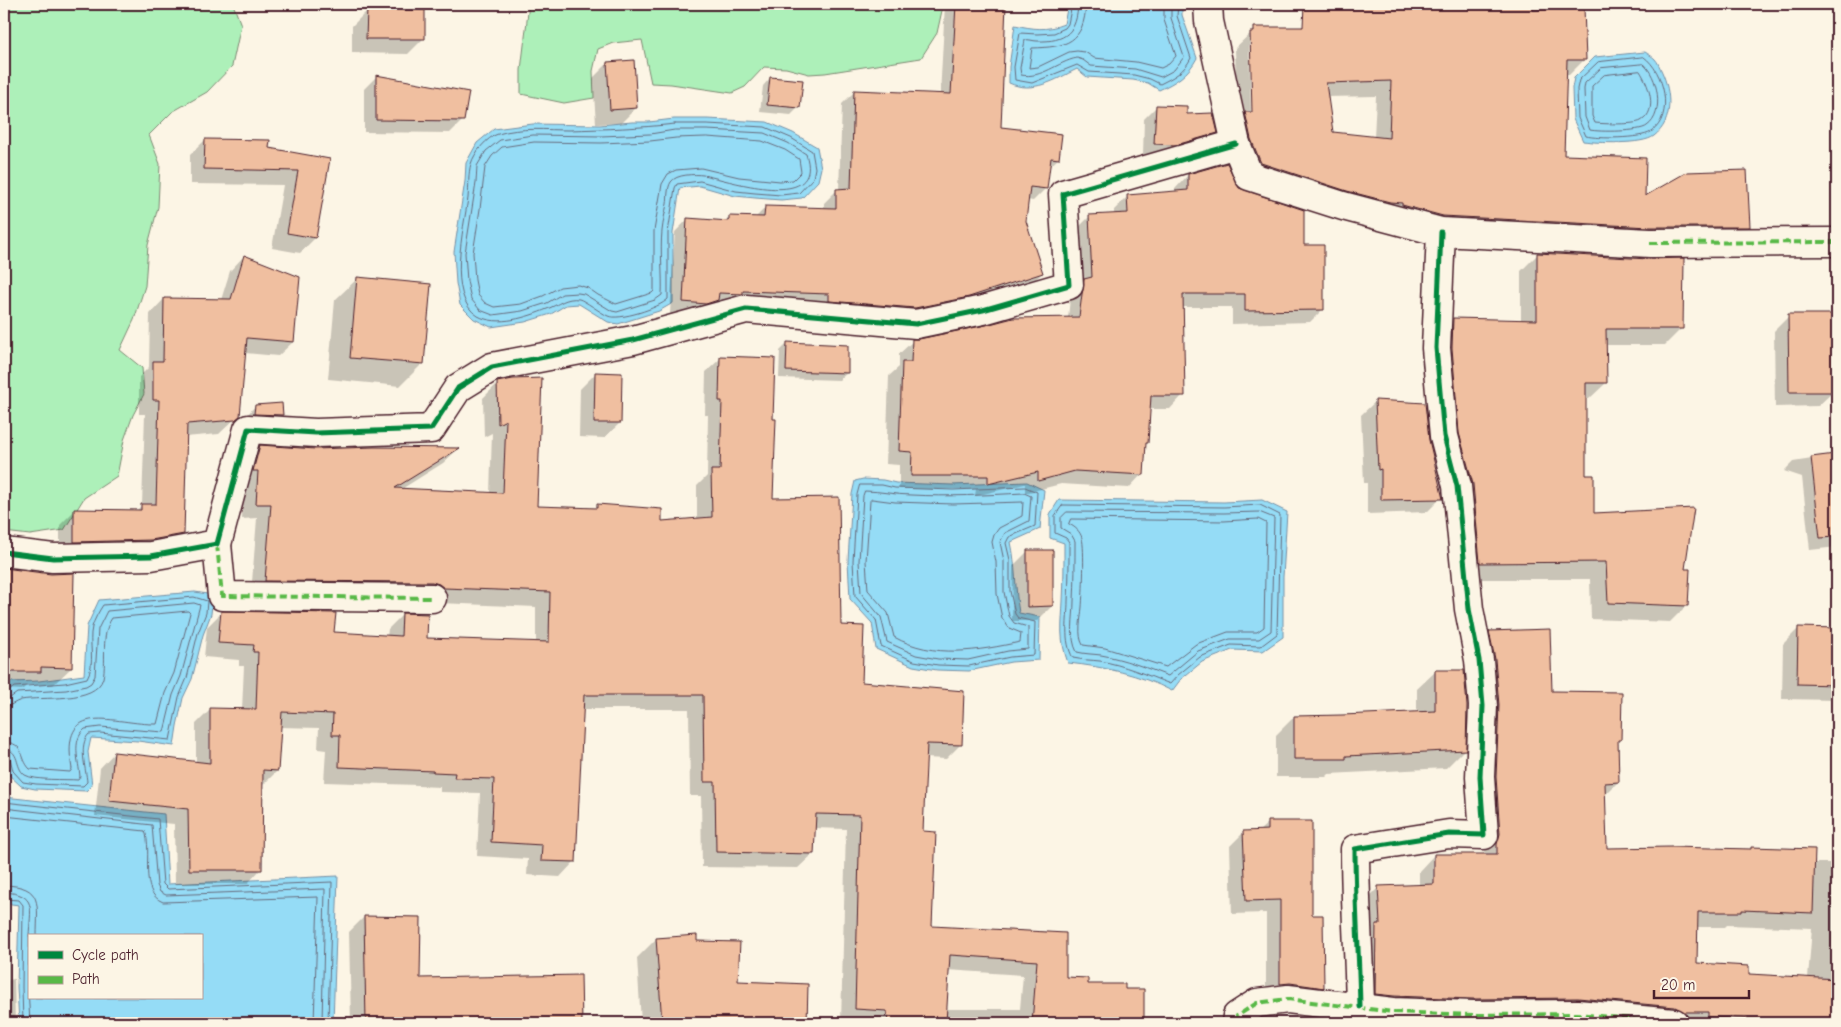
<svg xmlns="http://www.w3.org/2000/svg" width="1841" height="1027" viewBox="0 0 1841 1027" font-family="'Comic Neue',sans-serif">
	<rect width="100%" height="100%" fill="#fcf5e5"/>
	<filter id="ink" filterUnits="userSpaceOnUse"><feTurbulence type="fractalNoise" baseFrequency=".02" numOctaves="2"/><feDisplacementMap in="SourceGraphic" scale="10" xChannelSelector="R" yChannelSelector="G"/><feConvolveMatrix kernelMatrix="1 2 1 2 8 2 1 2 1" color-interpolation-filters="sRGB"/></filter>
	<g filter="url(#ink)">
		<g fill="#adf0b9" stroke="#7c8872">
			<path d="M4,4H233L241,25L232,66L207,92L172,112L149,135L160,164L158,207L148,245L145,286L134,320L120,350L142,368L144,394L133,415L124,440L117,476L84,498L64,530L30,535L4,532Z"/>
			<path d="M529,4H942L943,6L937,33L921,58L825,73L809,74L786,68L764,67L745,87L732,93L671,84L651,83L642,40L613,43L598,49L593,71L594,98L564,103L521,94V70Z"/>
		</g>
		<g fill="#95dcf6" stroke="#7790a5" fill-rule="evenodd">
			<path d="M1068,4H1182V15L1197,58C1188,75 1176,82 1159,90L1148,83L1133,80L1087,77L1077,69C1055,80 1033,94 1009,83V67L1015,25C1033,29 1047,31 1064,24Z"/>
			<path d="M1645,52C1648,54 1652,56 1655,59C1658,62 1660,68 1662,72C1671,92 1674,121 1654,136C1642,145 1598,143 1583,141L1573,119L1572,88L1574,78L1595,57Z"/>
			<path d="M674,119H707L767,122L793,133L817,147L821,168L818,181L802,198L781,200L755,198L735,196L700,186L680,188L673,233V303L659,311L618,324L608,322L579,304L566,305L551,314L525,322L491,327L474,319L460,305L456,283L454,252L465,181L466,163L477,143L494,129L533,124L600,125L632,122H649Z"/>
			<path d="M863,479L883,480L896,483L953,485L1027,482L1044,490L1040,529L1011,542C1016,565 1015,589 1019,613L1040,617L1039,660L1011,662L969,671L937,670L913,666L876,649L872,623L850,599L848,561L852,494L855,481Z"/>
			<path d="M1059,500L1224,502L1262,500L1287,512L1283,577V637L1263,651L1232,650L1202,662L1181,679L1172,691C1139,674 1105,667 1068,663C1059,638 1062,626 1063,601C1064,582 1064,562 1064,543L1050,538V514Z"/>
			<path d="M195,592L213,595L211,614L203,635L192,679L183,698L177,726L174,746L138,741L91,738L88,752L92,785L86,791L35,789L21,786L8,774L4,748V690L10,682L39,681L84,675L87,626L99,600Z"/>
			<path d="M4,797L164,814L168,884L338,876L333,1023H19L17,987L19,905L4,903ZM29,936H201V998H29Z"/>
			<path d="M1315,1013L1356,1023H1305Z"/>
		</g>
		<g fill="#0003" fill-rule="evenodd">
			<path d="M945,4H1004L1000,128L1058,159L1048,168L1046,188L1033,201L1027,200L1025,221L1042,273L1029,286L955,309L692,316L670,314L675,232L688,219L724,222L729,217L755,218L765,208L824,209V203L837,190H839L842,104L855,91L940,95Z"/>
			<path d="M1330,4L1532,5V11L1585,59L1569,75H1565L1562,157L1643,198L1749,226L1733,242L1428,231L1246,178L1237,121L1235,48L1255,29L1301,28L1302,26L1329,25ZM1249,42H1251L1254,118H1251ZM1376,96L1374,138L1332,133L1326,97Z"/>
			<path d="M367,11L423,39L408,54L352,53V26Z"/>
			<path d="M608,63L636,108L621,123L596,124L593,78Z"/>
			<path d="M377,76L463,120L450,133L364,132V89Z"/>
			<path d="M770,78L798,108L791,115L760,112L763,86Z"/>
			<path d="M1156,107L1186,115L1216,133L1204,145L1163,156H1143L1144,119Z"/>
			<path d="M205,140L329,160L315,238L300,253L272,248L283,185L190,184V155Z"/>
			<path d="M1188,175L1238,189L1303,246L1323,309L1310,322L1232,324V307H1182L1183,395L1170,409H1149L1147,443L1144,446L1142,474L1129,488L1061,484L1025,493V484L975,496L976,489H899V465L886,464L889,376L899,367V354L913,341L1068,318L1077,229L1090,216L1114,215V210L1127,197L1175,193V189Z"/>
			<path d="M1538,254L1682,328L1665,345H1605L1606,383L1589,399H1585V476L1593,514L1687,605L1670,622L1591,619L1590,579H1464L1437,337L1453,320L1521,321V271Z"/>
			<path d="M244,256L293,342L278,356L245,353L239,415L219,434L185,437L183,534L168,548L60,556V525L75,510L136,511L142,505L145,414H139V377L149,367L150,314L164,299L221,300L230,271Z"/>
			<path d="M358,278L422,364L400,386L328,379L335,300Z"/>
			<path d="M1789,316L1834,391L1818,406L1775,407L1774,331Z"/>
			<path d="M787,344L846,346L847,373L839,380L779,378L780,351Z"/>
			<path d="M721,358L772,499L840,626L861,683L961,744L946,759L925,758L922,832L931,927L1065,934V979L1087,985L1124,991L1143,990V1023H841L846,829L814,828L813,854L798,868L702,867L701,796H690L689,709H582L574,862L560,877L527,875L528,859L477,856L480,793L440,792V787L418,786V785L324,782L326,750L318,749L319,728L280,727L277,771L263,785L261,869L247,884H175L174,824L95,816L100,768L114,753L196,762V724L211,709L242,710L244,666H239V660L204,657L207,627L221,613L333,633L387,637L388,629L402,615L426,639L536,643V607L251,595L257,518L242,519L243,485L246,461L260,447L315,450H457L443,463L400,490L490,493L492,433L484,437L483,398L498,383L536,508L594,509L598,505L661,522L697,520V486L707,476L708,415H705L706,372ZM947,970L1023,975L1020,1009H945Z"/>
			<path d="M595,374L620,423L604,438L579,437L580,389Z"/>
			<path d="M1376,401L1428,440L1441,498L1427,512L1367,514V483H1364L1361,415Z"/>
			<path d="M255,406L282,415L275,422L247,421L248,414Z"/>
			<path d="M1837,455V547L1810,550L1802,477L1784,471L1793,462Z"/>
			<path d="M1028,551L1052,606L1037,621H1012L1013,566Z"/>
			<path d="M4,569L51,575L71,668L53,685H27L22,690L4,689Z"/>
			<path d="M1799,628L1837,629V700L1782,699L1783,644Z"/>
			<path d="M1490,633L1551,692L1620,739L1616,743L1618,782L1604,796L1605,849L1749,851L1752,848L1813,863H1837V1023H1662L1360,1009L1363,903L1379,887L1419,886V871L1434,855H1483L1485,850L1474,648ZM1727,925L1812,928L1808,978L1747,975L1695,964L1696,927H1725Z"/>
			<path d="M1436,671L1464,750L1446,768L1329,774L1326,777H1276V735L1294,717L1417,713V689Z"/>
			<path d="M1269,822L1311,916L1322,987L1308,1001L1266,998V913L1232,914L1230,846L1244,832L1259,831Z"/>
			<path d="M364,917L418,979L582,1007V1023H351L349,932Z"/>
			<path d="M656,939L696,942L737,982L807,985L805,1023H641L637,958Z"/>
			<path d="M4,956H9V980L14,979L15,1023H4Z"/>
		</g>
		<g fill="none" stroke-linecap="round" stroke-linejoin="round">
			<g stroke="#686b7c" stroke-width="1">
				<path d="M1072,4L1068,24L1065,28L1054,33L1037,34L1020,33L1014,67L1015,80L1032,83L1077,65L1089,72L1134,75L1150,79L1160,84C1174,77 1184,72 1191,58L1177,16L1178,4"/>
				<path d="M1078,4C1077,32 1066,42 1037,41C1033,41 1029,39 1025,40L1020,68L1021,75C1042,79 1057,62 1077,58L1083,60L1091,66L1135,69L1161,77L1174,70L1184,57L1171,18V4"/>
				<path d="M1086,4C1084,43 1067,47 1032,48L1029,68L1038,67L1069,52L1077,51L1085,52L1094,58L1136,62L1161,68L1169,64L1176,56L1164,20V4"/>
				<path d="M1644,57C1664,71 1675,116 1651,132C1640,139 1598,139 1586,136L1578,118L1577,89L1579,80L1598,62Z"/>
				<path d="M1643,64C1658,75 1665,114 1647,126C1640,132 1599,132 1590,130L1585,117L1584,89L1585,83L1601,68Z"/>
				<path d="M1640,71C1648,83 1659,111 1641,121C1634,125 1604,124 1595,123L1592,116V86L1604,75Z"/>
				<path d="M675,124H707L765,127L791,138L812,151L815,168L813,178L799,193L781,195L755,193L736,191L700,181L677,184L675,188L668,233V299C659,308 619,321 608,316C601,313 584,300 579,299C566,297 558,305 547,309C528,317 498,327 478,316C446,297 464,228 468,198C469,188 468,173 471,164C474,153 487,137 498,134C521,127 546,130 569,130C605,129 640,128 675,124Z"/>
				<path d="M675,130H707L764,133L788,143L806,154C825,213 728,180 703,175C695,174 676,174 671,182C667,188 668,198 667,204C665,213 663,222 662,231C660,252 663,274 662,295L655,300L617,312L612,311L584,294L578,293L562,294L547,303L522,311L493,315L480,310L471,299L467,281L465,253L476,183L477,166L486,151L500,140L533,135L601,136L650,134Z"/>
				<path d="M707,137L762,141L785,150L799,159L801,172L793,180L780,181L739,177L701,168L676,170L668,174L662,184L654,231V291L652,293L616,304L598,295L588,288L578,285L560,287L543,296L521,304L494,307L485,303L478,295L475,280L473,253L480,209L485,167L492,156L502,147L534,142L601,143L650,141L676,138Z"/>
				<path d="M860,485H882L895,488L953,490L1025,487L1037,492L1035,526L1009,537L1006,543L1010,560V591L1015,614L1018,618L1035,622L1034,655L1010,657L969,666L938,665L914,661L881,646L876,620L855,596L853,561L857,495Z"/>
				<path d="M865,491C881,491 896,495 911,495C949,497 986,495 1024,493L1031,496L1029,521L1005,533L1000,542L1004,561V592L1009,616L1014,623L1028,627V649L1008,651L968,660L938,659L916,655L887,642L881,617L861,593L859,561L863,496Z"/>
				<path d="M872,499L895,502L953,504L1023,502L1022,516L999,528L994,535L992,542L996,562L997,594L1002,618L1009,628L1021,633L1020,642C978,651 934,659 894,637L888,613L868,590L866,561L870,501Z"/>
				<path d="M1063,505L1224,507L1260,505L1280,515L1277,634L1261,646L1231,645L1200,657L1178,675L1170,684C1147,675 1124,665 1100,661C1091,660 1082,660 1073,658C1063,640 1068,620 1068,601C1069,581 1069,562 1069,542L1066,538L1055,533V516Z"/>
				<path d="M1067,512L1224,513L1259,512L1274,518L1271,631L1259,639H1230L1198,651L1168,676C1147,668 1124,659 1101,655C1093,654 1085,654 1077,652C1069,637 1074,618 1074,601C1075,582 1075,561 1075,541L1071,534L1061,528V518Z"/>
				<path d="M1071,519L1224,521L1258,519L1266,523L1264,627L1257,632H1228L1196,644L1166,667L1105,648L1083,645C1077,635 1081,619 1082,607C1083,594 1085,549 1082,538C1080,531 1075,527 1069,524Z"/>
				<path d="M4,693L8,692L14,687L65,683L87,678C96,663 88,643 92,627C94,620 99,611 103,605L194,597L207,601L206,613L198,633L187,678L179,697L170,740L100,733L89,734C78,745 86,768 87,782L83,786L36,784L23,782L13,771L10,758L4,756"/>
				<path d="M4,699L10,698L17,693L66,690L86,686L91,683L95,676L98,629L107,611L194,603L200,605L181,676L173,695L164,732L100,727L85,729C71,741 79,761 80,777L78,780C66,779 35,781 25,775C14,767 21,750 4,749"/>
				<path d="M4,707C11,706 15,702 21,700C41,696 96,704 103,678C107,658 100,636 112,618L188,611L190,613L174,673L165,693L157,724C114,725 59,696 72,769L70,772L30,769C19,758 26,743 4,742"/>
				<path d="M4,802L158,819L163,884L168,889L332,882L328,1023"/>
				<path d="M4,808L152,825L157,885L160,892L166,895L325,889L322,1023"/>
				<path d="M4,816L145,831C153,852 138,892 163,902L318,897L314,1023"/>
				<path d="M4,885C44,886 37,904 37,936"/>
				<path d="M4,892C38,894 30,909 29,936"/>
				<path d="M4,899L19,900L23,905L22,987L23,1023"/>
				<path d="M29,951L28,987L30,1023"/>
			</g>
		</g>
		<g fill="#f0bfa0" stroke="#4a1f2b" fill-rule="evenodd">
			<path d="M956,4H1006L1001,127L1062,134L1059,159L1051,158L1047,189L1030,187L1026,221L1043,273L969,297L915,308L829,301V294L743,291V294L719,293L718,300L706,304L683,302L687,218L729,221V216L764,217L765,206L836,208V189L851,188L854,90L951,94Z"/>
			<path d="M1304,4H1469L1508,6V4H1533V10L1584,8L1586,60H1567L1564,155L1646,158L1645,196L1687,172L1747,170L1750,227H1650L1443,216L1402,205V203L1390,202L1347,191L1261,163L1251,139L1245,112H1252L1250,32H1254V27H1303ZM1391,81L1389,138L1333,132L1326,83Z"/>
			<path d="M367,9L425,10V39H366Z"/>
			<path d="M634,60L637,108L610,110L607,62Z"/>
			<path d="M376,75L469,92L464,121L376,120Z"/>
			<path d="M770,77L803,80L800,108L767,105Z"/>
			<path d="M1156,105L1187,106V114L1213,113L1218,133L1176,145L1154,144Z"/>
			<path d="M205,139L270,140L269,148L330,159L316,238L287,233L298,171L204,169Z"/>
			<path d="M1227,163L1239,188L1304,210V245H1324V310L1245,311V294H1183L1185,396H1151L1148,443H1146L1144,475L1075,471L1038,481V472L988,484V476H911L912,452L899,451L902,362H911L912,339H919L986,325L1013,318L1079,317L1084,279L1092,277L1089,215L1128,213L1127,195L1188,190V174Z"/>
			<path d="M1537,253L1649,259L1684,258L1683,329H1606L1607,383H1586V475H1594V513L1694,508L1685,569H1690L1688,606L1608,603L1606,562L1480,563L1473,484L1459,433L1452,348L1453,318L1537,320Z"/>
			<path d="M244,255L300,277L294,342L247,338L240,416L235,420L187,424L184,534L151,540L74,542V509L141,510V504H156L159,400H153V361H163L164,298L231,299Z"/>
			<path d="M357,277L431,284L424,364L350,358Z"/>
			<path d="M1788,314H1834L1835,392H1789Z"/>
			<path d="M787,342L848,345V373L786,371Z"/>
			<path d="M720,356L775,358L773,419H776L773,498L839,497L841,625L864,626L862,682L964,691L962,745L927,744L923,831L936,832L932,926L1066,933V977L1088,978V984H1125V989H1144V1023H1032L1037,961L950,955L946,1023H888L887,1011L855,1009L860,815L816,814L814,854L716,852L715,782H704L703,695H584L576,862L541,861L542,845L491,842L494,779L454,778L455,773L433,772V771L339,767L340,735H332L333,714L282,712L278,771L263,770L262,870H189L188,809L109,801L114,752L210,763V708L256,709L258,652H253L254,645L218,643L221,611L336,613L334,632L401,636L402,613L428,614L427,638L549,642L550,592L444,588L439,584L432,582L265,581L271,504H256L258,471H253L260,445L315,449L374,447L460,448L395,488L503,493L506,420L498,424L497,382L513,379L542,378L537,506L597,508V504L662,509V521L712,517L711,470H720L722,401H719Z"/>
			<path d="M595,372L622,373L621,423H594Z"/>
			<path d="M1375,400L1425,403L1429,440L1443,499L1381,500V469L1378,470Z"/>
			<path d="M282,403L283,415L254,414L255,405Z"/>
			<path d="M1835,454L1837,476V537L1820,538L1811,457Z"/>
			<path d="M1027,550H1053V606L1027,607Z"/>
			<path d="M4,568L51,574L74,573L72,668L41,667V672H4Z"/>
			<path d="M1798,627L1837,628V685L1797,684Z"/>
			<path d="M1550,629L1552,691L1622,692L1621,740H1618L1619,782L1605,783L1607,848L1671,847L1751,849V847L1815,849L1813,913L1742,910V912H1698L1697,963L1749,966V974L1837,979V1023L1811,1021V1023H1758L1759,1019L1708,1017V1012H1684L1675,1007L1578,998L1473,999L1394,996L1375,994L1376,924H1380L1378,886L1434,884V854H1497V844L1500,834L1496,777L1499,705L1495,659L1489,631Z"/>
			<path d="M1435,670H1464L1467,706L1466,750L1346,756V759H1294V716L1342,715L1435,711Z"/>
			<path d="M1268,821H1312V915H1323L1324,988L1290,983L1280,984V900L1246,901L1243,831L1268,830Z"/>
			<path d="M364,916L421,917L420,978L581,975L582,1023H366Z"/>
			<path d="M697,935V941L740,942L738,981L808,984L807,1023H662L656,938Z"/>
		</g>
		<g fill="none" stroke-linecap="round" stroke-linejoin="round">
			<g stroke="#4a1f2b" stroke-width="31">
				<g id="minor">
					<path d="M1208,4L1209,21L1236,144L1249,176L1343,206L1441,232L1650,243L1837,242"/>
					<path d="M217,544L222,596L432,598"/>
					<path d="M4,552L53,558L151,556L217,544L248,429L316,433L431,429L458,388L492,367L633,340L746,309L916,324L983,310L1069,285L1063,194L1236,144"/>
					<path d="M1360,1007C1359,954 1355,902 1355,849L1449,834L1484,835L1480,777L1483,706L1479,660L1469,609L1457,486L1444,436L1436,348L1441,232"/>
					<path d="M1236,1023L1237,1016L1257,1003L1288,999L1393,1012L1473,1015L1577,1014L1674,1023"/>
				</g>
			</g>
			<use href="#minor" stroke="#fcf5e5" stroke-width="28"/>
			<g stroke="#58b947" stroke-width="4" stroke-dasharray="8 4" stroke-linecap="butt">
				<path d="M1650,243L1837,242"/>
				<path d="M217,544L222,596L432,598"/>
				<path d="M1236,1023L1237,1016L1257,1003L1288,999L1393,1012L1473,1015L1577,1014L1674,1023"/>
			</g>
			<g stroke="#fcf5e5" stroke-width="8">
				<g id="cycleway">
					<path d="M4,552L53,558L151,556L217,544L248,429L316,433L431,429L458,388L492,367L633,340L746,309L916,324L983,310L1069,285L1063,194L1236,144"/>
					<path d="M1360,1007C1359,954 1355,902 1355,849L1449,834L1484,835L1480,777L1483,706L1479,660L1469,609L1457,486L1444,436L1436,348L1441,232"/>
				</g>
			</g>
			<use href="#cycleway" stroke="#00873e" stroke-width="5"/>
		</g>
	</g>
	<rect width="1841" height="1027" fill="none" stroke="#fcf5e5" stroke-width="20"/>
	<rect x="10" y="10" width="1821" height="1007" fill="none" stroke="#4a1f2b" stroke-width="2" filter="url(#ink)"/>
	<rect x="28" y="934" width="175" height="65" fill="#fcf5e5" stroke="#b59f9b"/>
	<rect x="38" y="951" width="25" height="8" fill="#00873e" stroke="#b59f9b"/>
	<text x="72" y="960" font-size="15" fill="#4a1f2b">Cycle path</text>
	<rect x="38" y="976" width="25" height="8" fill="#58b947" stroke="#b59f9b"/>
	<text x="72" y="984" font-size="15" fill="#4a1f2b">Path</text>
	<path d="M1654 990v8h95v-8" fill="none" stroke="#4a1f2b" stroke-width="2.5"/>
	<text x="1661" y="990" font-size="15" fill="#4a1f2b" stroke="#fcf5e5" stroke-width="4" paint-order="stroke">20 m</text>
</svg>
